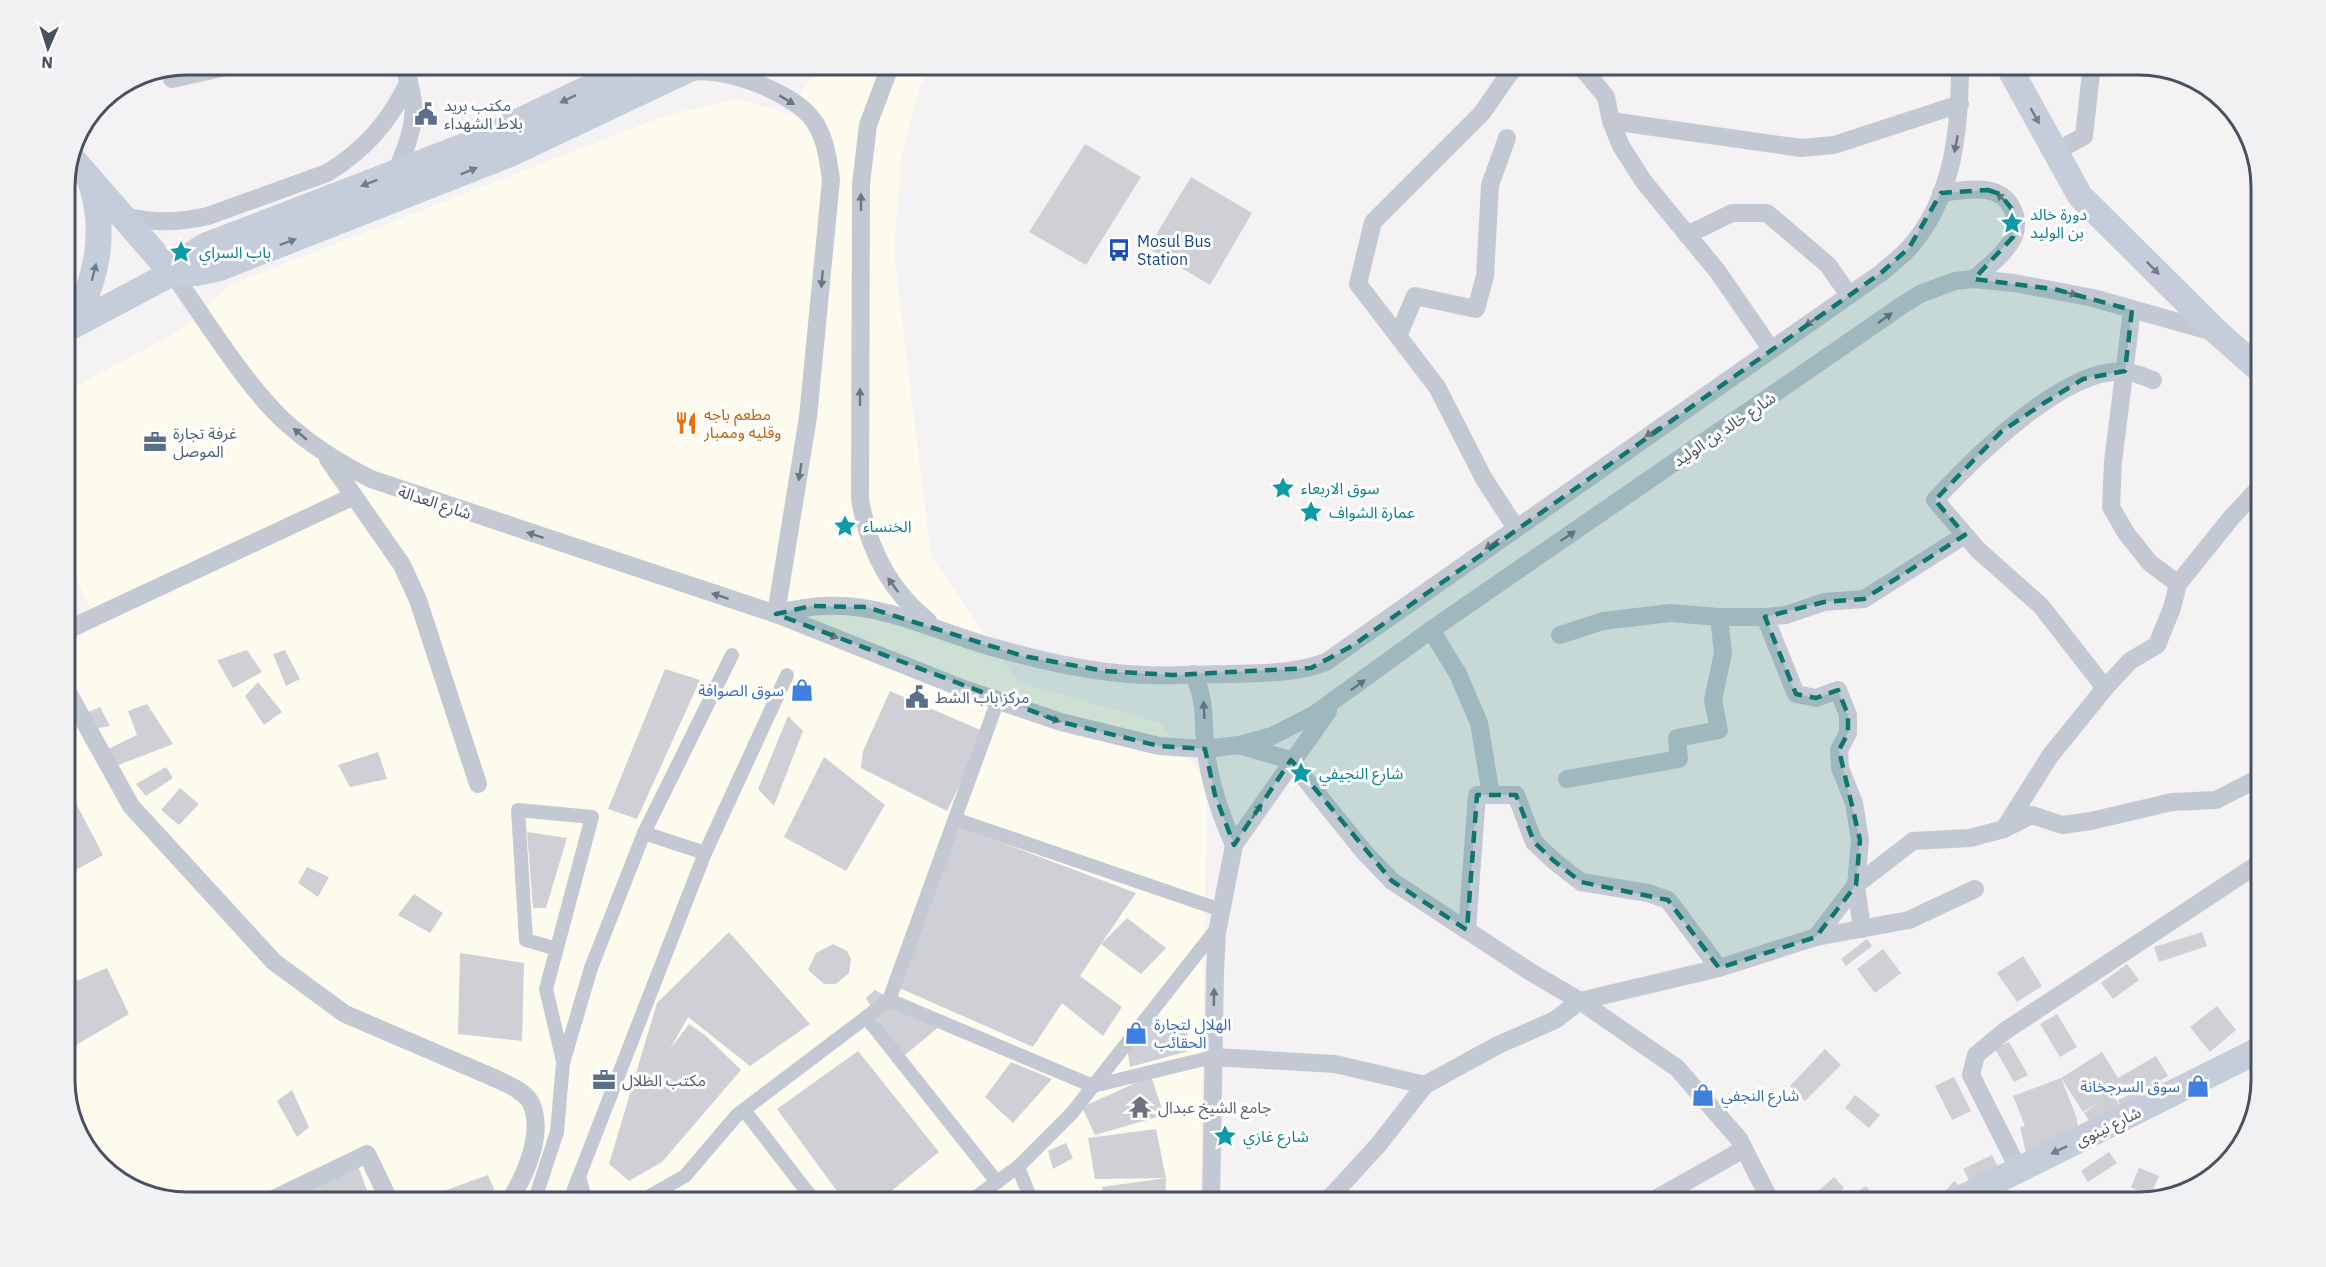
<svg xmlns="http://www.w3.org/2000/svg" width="2326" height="1267" viewBox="0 0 2326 1267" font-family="'IBM Plex Sans','Noto Sans Arabic',sans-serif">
	<rect width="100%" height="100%" fill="#f4f2f2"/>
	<path fill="#fdfbed" d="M819,65H934L919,87L901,158L894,254L931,556L1018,682L1160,723L1207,782L1200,1202H187L132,1190L98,1159L65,1089V642L99,626L65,555V392L179,331L230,285L667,115L738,99L789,114Z"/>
	<g fill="#ced0d6" fill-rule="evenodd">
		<path d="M1085,144L1141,177L1086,265L1029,232Z"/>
		<path d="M1191,177L1252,213L1210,285L1148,248Z"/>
		<path d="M247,650L262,672L233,688L217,660Z"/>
		<path d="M285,650L300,679L286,686L273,654Z"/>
		<path d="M665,669L700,680L637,819L608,809Z"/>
		<path d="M258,682L282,712L264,725L245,696Z"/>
		<path d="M890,691L985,732L947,811L861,768L863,751Z"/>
		<path d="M147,704L173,744L116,766L108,749L137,735L128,711Z"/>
		<path d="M100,707L110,726L94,729L86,713Z"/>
		<path d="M788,716L803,731L774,806L758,789Z"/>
		<path d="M378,752L387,779L350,787L338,765Z"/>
		<path d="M824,757L885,805L846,871L784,837Z"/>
		<path d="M166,767L173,778L146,796L136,784Z"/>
		<path d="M65,782L103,855L65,876Z"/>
		<path d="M180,788L199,804L179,825L161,810Z"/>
		<path d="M955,825L1136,893L1101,944L1127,918L1166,948L1141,974L1101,944L1080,976L1122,1007L1103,1036L1062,1003L1033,1047L895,986Z"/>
		<path d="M527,832L567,838L546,908H533Z"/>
		<path d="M307,867L329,877L318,897L298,883Z"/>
		<path d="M414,894L443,913L430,933L398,915Z"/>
		<path d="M729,932L810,1024L750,1066L688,1017L670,1049L689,1024L706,1036L741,1070L662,1162L629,1181L609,1164L657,1003Z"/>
		<path d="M2202,932L2207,946L2159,962L2154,947Z"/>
		<path d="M1867,939L1872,946L1846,966L1841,959Z"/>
		<path d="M833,944L847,951L851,959L849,973L836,984H824L808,970L816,953Z"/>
		<path d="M1883,949L1901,973L1875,993L1857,969Z"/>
		<path d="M460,953L524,963L522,1041L458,1034Z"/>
		<path d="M2023,956L2042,986L2017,1002L1997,973Z"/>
		<path d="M2127,964L2139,980L2113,999L2101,983Z"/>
		<path d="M107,968L129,1014L76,1045L65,1016V986Z"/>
		<path d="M875,990L940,1026L899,1060L866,998Z"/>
		<path d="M2217,1006L2236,1030L2210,1052L2190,1027Z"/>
		<path d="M2057,1014L2077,1047L2060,1057L2040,1024Z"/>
		<path d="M1140,1020L1187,1030L1189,1051L1130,1067L1125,1035Z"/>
		<path d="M2009,1042L2028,1075L2014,1082L1995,1049Z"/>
		<path d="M1825,1049L1841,1065L1805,1101L1790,1086Z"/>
		<path d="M858,1051L939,1152L878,1202H845L777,1109Z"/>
		<path d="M2102,1052L2118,1078L2156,1056L2168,1076L2161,1080L2171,1101L2100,1137L2084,1113L2099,1102L2083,1112L2061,1078ZM2124,1086L2129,1095L2118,1100L2120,1106L2112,1093Z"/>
		<path d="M1011,1062L1052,1079L1013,1123L985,1097Z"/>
		<path d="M1151,1076L1164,1115L1095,1135L1082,1107Z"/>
		<path d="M1954,1077L1971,1111L1952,1120L1935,1086Z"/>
		<path d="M2061,1078L2076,1116L2082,1146L2027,1158L2020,1127L2025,1126L2013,1096Z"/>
		<path d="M292,1090L309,1127L297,1137L277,1101Z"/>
		<path d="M1855,1095L1880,1115L1869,1128L1845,1108Z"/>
		<path d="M1156,1129L1166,1178L1095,1179L1088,1138Z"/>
		<path d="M1066,1143L1073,1158L1053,1169L1048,1151Z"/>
		<path d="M2109,1152L2117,1163L2088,1182L2081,1171Z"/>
		<path d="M1992,1155L2007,1185L1979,1199L1963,1169Z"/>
		<path d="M357,1163L371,1202H288L285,1196Z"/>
		<path d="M2139,1168L2159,1176L2150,1196L2131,1187Z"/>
		<path d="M488,1175L494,1189L488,1202H413Z"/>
		<path d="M1834,1177L1844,1188L1828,1202H1812L1809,1199Z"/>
		<path d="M1166,1178L1165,1202H1104L1102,1187Z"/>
		<path d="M1954,1181L1972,1197L1960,1202H1936Z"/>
		<path d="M669,1182L682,1202H641Z"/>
		<path d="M1866,1186L1878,1202H1842Z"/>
	</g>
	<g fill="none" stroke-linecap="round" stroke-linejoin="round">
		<g stroke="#c3c9d3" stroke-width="14">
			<path d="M955,819L1221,910"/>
			<path d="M644,833L705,853"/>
			<path d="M557,949L526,940L518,810L592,817L546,989L563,1061"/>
			<path d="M889,1000L1093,1086L1213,1057"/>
			<path d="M866,1017L997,1182"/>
			<path d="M744,1110L815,1202"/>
			<path d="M1018,1167L1032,1202"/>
			<path d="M579,1176L586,1202"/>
			<path d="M534,1202L557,1132L563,1063L591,968L644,833L732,655"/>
			<path d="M569,1202L705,853L787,675"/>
			<path d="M639,1202L685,1176L737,1115L889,1000L994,711"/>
			<path d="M969,1202L1018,1167L1072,1113L1218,927"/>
		</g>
		<g stroke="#c3c9d3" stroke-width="18">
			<path d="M891,64L868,125L861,184L860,499C868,548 889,590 928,621"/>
			<path d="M1579,64L1606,97L1611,121L1621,146L1644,182L1718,272L1771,349"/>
			<path d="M686,73C719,64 786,90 809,115C825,132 828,158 831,180L808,417L776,614"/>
			<path d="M172,79L239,64"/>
			<path d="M1611,121L1801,148L1834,145L1960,104"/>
			<path d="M2055,152L2084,136L2092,64"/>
			<path d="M396,173C413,129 422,110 402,64"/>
			<path d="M1941,193C1967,190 2000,181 2013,210C2017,219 2017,229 2013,238C2005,254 1987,267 1974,279"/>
			<path d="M123,216C153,223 178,223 208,216L327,173C365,150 390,121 409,81"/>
			<path d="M1687,235L1732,213H1767L1828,265L1849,295"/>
			<path d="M172,273C205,318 243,382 283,420C309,444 339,463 371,479L776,614L964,689L1061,722L1159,746L1205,749L1239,745L1272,736L1315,714L1431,630L1904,304L1920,294L1955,281L1974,279L2014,283L2093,298L2217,333"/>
			<path d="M2132,310L2113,462L2111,507L2126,533L2150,563L2178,584L2231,518L2261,486"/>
			<path d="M1398,336L1415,296L1476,309L1485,276L1490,185L1507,138"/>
			<path d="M2153,380C2145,377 2136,373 2127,372C2067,364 1973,459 1935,500L1978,550L2041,606L2105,688L2130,661L2157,645L2172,608L2178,584"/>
			<path d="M328,459L402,565L418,600L478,784"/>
			<path d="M1516,528L1484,479L1437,387L1358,284L1373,222L1482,113L1516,64"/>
			<path d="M776,614C859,590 911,623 988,646C1039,660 1091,673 1145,675C1172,676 1200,674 1227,674C1261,673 1294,674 1326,662L1881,273C1890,265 1901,257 1909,248C1954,198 1960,128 1960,64"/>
			<path d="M1765,617L1786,615L1824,602L1864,599L1965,535"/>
			<path d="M1431,630L1458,674L1479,723L1491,795"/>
			<path d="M65,631L354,496"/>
			<path d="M1560,635L1603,621L1670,613L1719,617H1765L1796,694L1816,698L1838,690L1848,715V733L1839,750L1840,768L1854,803L1860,840L1856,885L1862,929"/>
			<path d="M1193,674C1207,700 1202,723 1206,751C1210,784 1220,814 1234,845"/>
			<path d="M65,687L131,806L274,962L345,1014L492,1077C505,1083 524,1090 531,1103C545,1134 524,1177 509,1202"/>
			<path d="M2105,688L2050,756L2004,829L2032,815L2062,825L2091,821L2172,802L2216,800L2261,777"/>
			<path d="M1239,745L1290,760L1365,853L1392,881L1529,971L1580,1001L1677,1068L1739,1139L1771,1202"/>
			<path d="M1567,779L1679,759L1677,738L1719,730L1713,700L1723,653L1719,617"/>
			<path d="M1975,889L1909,920L1816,937L1856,885L1913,841L1970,838L2004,829"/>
			<path d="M1467,930L1477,795H1516L1534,842L1554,861L1581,882L1648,893L1668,900L1719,968"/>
			<path d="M1213,1057L1335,1064L1425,1085L1498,1045L1555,1020L1580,1001L1719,968L1816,937"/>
			<path d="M2019,1170L1971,1075L1976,1055L2005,1031L2261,862"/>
			<path d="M267,1202L367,1154L390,1202"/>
			<path d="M1211,1202L1215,972L1217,933L1234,845L1328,711"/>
			<path d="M1326,1202L1379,1144L1425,1085"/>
			<path d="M1650,1202L1744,1149"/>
		</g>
		<g stroke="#c5ccda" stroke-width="26">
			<path d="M2007,64L2080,196L2219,334L2261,371"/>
			<path d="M70,156L172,273H196L220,268L510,154L700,64"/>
			<path d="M71,326C97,282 107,232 91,183"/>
			<path d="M65,330L172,273L187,257L205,246L475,142L639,64"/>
			<path d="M1954,1202L2261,1049"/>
		</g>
	</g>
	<defs><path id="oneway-solid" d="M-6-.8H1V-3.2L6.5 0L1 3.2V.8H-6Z" transform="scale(1.5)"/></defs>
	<g fill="#747c8b">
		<use href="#oneway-solid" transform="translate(568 99) rotate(154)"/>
		<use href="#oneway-solid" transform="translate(2035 116) rotate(61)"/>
		<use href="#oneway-solid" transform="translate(469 171) rotate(-22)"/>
		<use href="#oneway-solid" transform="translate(369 183) rotate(159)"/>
		<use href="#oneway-solid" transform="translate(288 242) rotate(-21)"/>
		<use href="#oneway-solid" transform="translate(2153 268) rotate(45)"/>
		<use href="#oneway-solid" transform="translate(94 272) rotate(-76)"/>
		<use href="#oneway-solid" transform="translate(2059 1150) rotate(154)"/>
	</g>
	<g fill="#6e7582">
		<use href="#oneway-solid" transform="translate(787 100) rotate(31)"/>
		<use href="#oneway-solid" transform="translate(1956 144) rotate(101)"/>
		<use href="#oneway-solid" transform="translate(2003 199) rotate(-138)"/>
		<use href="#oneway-solid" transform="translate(861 202) rotate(-90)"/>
		<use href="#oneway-solid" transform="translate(822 279) rotate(95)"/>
		<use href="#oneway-solid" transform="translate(2069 293) rotate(13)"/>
		<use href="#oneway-solid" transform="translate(1885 318) rotate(-36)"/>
		<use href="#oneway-solid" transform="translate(1812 321) rotate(145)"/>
		<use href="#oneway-solid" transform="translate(860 397) rotate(-90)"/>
		<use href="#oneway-solid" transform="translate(1652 432) rotate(145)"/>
		<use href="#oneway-solid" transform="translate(300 434) rotate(-140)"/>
		<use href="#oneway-solid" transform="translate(800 472) rotate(99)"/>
		<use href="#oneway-solid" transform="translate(535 535) rotate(-162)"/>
		<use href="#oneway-solid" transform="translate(1568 536) rotate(-34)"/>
		<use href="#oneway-solid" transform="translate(1492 544) rotate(144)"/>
		<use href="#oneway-solid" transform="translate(893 585) rotate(-126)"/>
		<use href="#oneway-solid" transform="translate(720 596) rotate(-162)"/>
		<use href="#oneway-solid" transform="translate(830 635) rotate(22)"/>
		<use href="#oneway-solid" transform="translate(1358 685) rotate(-36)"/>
		<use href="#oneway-solid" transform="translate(1204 710) rotate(-93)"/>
		<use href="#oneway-solid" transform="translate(1052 719) rotate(18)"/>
		<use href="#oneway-solid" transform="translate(1257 811) rotate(-56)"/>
		<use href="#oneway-solid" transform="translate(1214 997) rotate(-89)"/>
	</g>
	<path fill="#0f766e" fill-opacity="0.2" stroke="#0f766e" stroke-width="4.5" stroke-dasharray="12 8" stroke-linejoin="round" d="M1988,190L2000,194L2015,213L2013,237L1974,279L2054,289L2132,310L2125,371L2083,379L2044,403L2002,431L1935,500L1965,535L1864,599L1824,602L1765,617L1796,694L1816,698L1838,690L1848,715V733L1839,750L1860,840L1856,885L1816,937L1719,968L1668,900L1581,882L1554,861L1534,842L1516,795H1477L1467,930L1392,881L1291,760L1234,845L1215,795L1205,749L1159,746L1061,722L776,614L811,606L866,607L1023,656L1104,671L1173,675L1311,668L1352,646L1881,273L1909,248L1941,193Z"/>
	<defs>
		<g id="civic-bare" transform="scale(1.8)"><path d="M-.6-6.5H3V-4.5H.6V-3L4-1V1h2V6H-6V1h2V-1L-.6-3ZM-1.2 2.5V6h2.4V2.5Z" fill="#5c6f8a" stroke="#fff" stroke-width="2.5" paint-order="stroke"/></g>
		<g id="sight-bare" transform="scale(1.8)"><path d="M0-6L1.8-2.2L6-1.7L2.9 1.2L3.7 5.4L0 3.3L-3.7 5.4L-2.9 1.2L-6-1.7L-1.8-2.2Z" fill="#0f9aa8" stroke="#fff" stroke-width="2.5" paint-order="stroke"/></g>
		<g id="bus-bare" transform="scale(1.8)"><path d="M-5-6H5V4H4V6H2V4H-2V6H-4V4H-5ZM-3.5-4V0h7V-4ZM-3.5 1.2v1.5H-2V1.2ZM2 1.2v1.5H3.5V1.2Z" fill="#1a4fb4" stroke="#fff" stroke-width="2.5" paint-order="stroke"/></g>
		<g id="restaurant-bare" transform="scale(1.8)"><path d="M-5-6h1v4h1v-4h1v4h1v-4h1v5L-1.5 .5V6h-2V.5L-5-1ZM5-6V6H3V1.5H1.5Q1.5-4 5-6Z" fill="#e8710a" stroke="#fff" stroke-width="2.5" paint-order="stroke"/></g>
		<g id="office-bare" transform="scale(1.8)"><path d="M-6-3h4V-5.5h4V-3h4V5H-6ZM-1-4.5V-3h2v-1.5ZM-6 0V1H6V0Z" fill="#5c6f8a" stroke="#fff" stroke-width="2.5" paint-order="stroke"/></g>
		<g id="shop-bare" transform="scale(1.8)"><path d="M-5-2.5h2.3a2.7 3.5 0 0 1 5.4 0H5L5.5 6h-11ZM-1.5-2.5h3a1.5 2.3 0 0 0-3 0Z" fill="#3f7fe0" stroke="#fff" stroke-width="2.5" paint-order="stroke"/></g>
		<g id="temple-bare" transform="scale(1.8)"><path d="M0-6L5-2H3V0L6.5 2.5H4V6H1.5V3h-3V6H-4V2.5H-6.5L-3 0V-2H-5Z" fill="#6b7280" stroke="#fff" stroke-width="2.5" paint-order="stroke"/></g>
	</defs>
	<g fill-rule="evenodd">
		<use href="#civic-bare" x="426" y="114"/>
		<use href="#sight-bare" x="2012" y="223"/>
		<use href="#bus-bare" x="1119" y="250"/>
		<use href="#sight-bare" x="181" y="252"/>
		<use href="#restaurant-bare" x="686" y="423"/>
		<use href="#office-bare" x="155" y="442"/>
		<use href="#sight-bare" x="1283" y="488"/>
		<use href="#sight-bare" x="1311" y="512"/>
		<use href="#sight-bare" x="845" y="526"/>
		<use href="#shop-bare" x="802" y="690"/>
		<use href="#civic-bare" x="917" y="697"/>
		<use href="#sight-bare" x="1301" y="773"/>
		<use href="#shop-bare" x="1136" y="1033"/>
		<use href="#office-bare" x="604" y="1080"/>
		<use href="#shop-bare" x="2198" y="1086"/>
		<use href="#shop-bare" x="1703" y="1095"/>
		<use href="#temple-bare" x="1140" y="1107"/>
		<use href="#sight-bare" x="1225" y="1136"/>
	</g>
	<g text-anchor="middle" stroke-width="6" stroke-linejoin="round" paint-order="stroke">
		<g font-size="16" fill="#4e5e75" stroke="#fff" text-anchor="start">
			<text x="444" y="111">مكتب بريد<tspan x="444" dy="18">بلاط الشهداء</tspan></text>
			<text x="173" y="439">غرفة تجارة<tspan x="173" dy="18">الموصل</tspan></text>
			<text x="935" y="703">مركز باب الشط</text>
			<text x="622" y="1086">مكتب الظلال</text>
		</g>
		<g font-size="16" fill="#0d838f" stroke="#fff" text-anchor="start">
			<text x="2030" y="220">دورة خالد<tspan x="2030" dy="18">بن الوليد</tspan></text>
			<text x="199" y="258">باب السراي</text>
			<text x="1301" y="494">سوق الاربعاء</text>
			<text x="1329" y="518">عمارة الشواف</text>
			<text x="863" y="532">الخنساء</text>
			<text x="1319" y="779">شارع النجيفي</text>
			<text x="1243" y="1142">شارع غازي</text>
		</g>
		<g font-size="16" fill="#164399" stroke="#fff" text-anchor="start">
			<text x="1137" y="247">Mosul Bus<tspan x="1137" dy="18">Station</tspan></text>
		</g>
		<g font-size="16" fill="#c56008" stroke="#fff" text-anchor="start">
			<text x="704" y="420">مطعم باجه<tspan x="704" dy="18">وقليه وممبار</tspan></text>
		</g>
		<g font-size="16" fill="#495160" stroke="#fff">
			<text transform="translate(1724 429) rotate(-34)" y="6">شارع خالد بن الوليد</text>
			<text transform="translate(435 502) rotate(18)" y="6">شارع العدالة</text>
			<text transform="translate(2108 1126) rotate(-26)" y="6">شارع نينوى</text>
		</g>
		<g font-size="16" fill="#366cbe" stroke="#fff" text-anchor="end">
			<text x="784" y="696">سوق الصوافة</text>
			<text x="1154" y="1030" text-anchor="start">الهلال لتجارة<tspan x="1154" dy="18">الحقائب</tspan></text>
			<text x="2180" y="1092">سوق السرجخانة</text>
			<text x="1721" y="1101" text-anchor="start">شارع النجفي</text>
		</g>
		<g font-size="16" fill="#5b616d" stroke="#fff" text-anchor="start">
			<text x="1158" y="1113">جامع الشيخ عبدال</text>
		</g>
	</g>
	<path d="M0 0H2326V1267H0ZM187 75H2139A112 112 0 0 1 2251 187V1080A112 112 0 0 1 2139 1192H187A112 112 0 0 1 75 1080V187A112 112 0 0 1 187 75Z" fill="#f0f1f2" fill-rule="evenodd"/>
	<path fill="none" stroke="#495160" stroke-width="3" d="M187 75H2139A112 112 0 0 1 2251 187V1080A112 112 0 0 1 2139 1192H187A112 112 0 0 1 75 1080V187A112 112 0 0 1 187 75Z"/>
	<g transform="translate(48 48) rotate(183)" stroke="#ffffff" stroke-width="4.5" paint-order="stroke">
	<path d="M0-4.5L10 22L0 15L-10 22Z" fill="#495160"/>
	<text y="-9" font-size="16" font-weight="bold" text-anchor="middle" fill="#495160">N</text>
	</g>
</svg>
